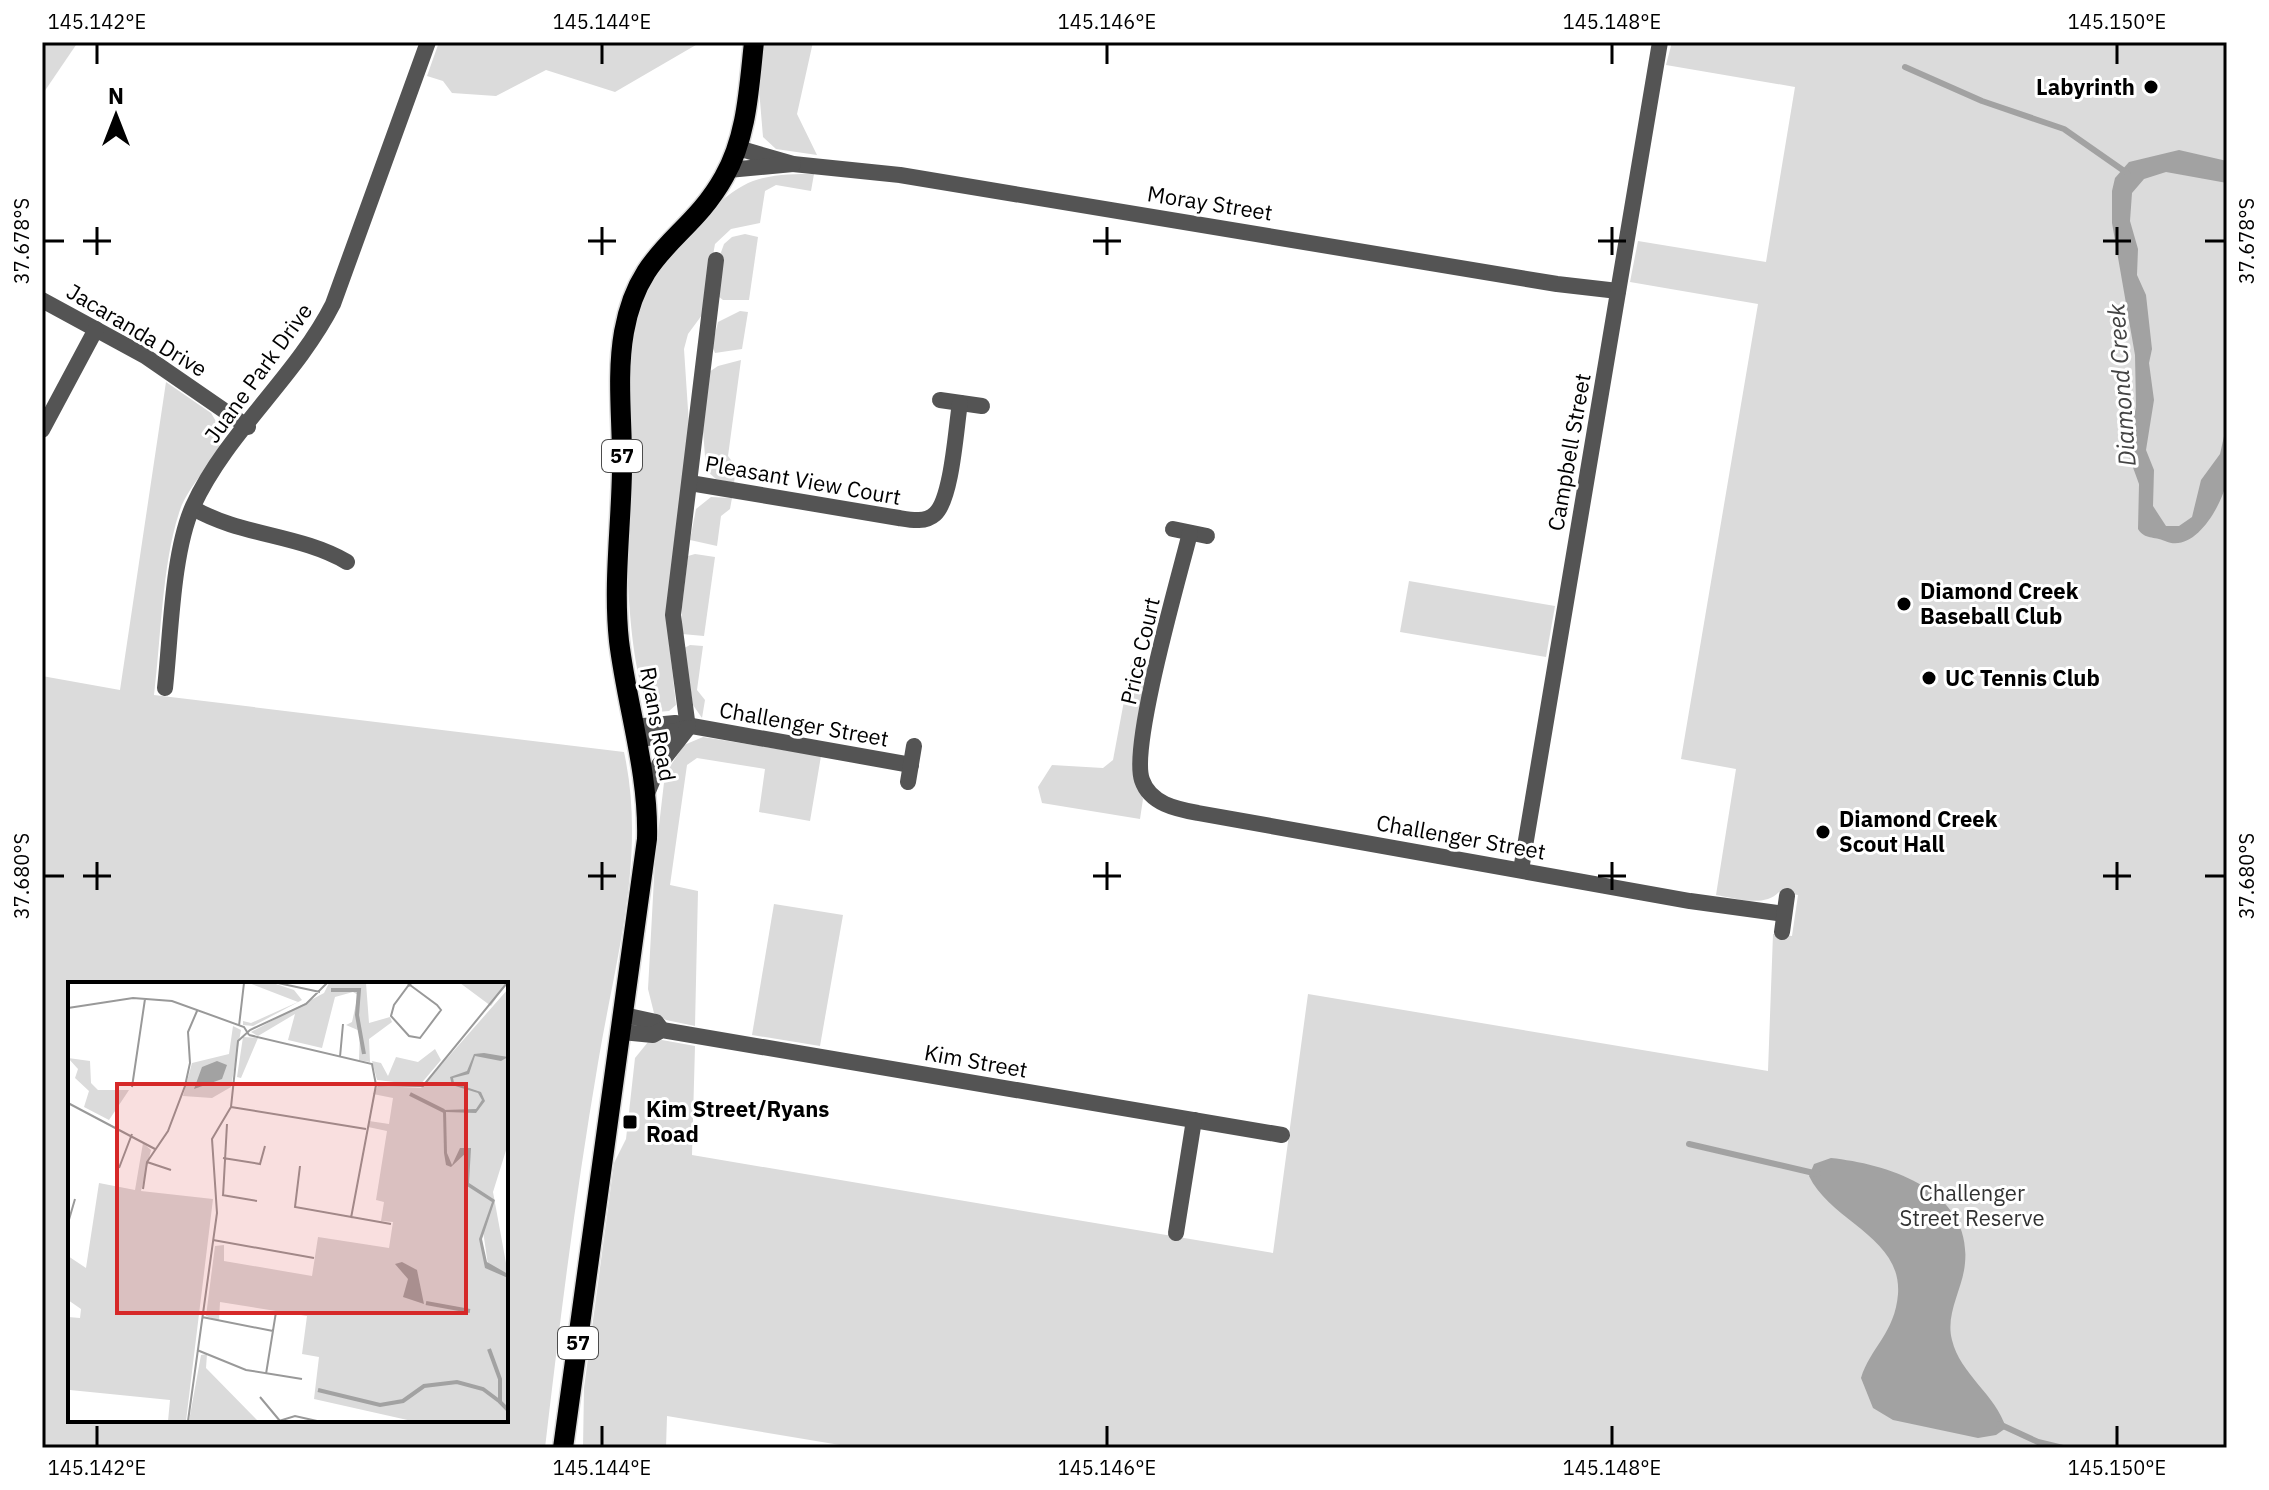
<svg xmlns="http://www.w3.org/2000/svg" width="2269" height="1490" viewBox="0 0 2269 1490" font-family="'IBM Plex Sans',sans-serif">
	<rect width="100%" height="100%" fill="#fff"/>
	<g fill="#dbdbdb" fill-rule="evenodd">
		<path d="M42,42H78L42,95Z"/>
		<path d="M439,42H701L615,92L546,70L496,96L452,93L443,81L427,76Z"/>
		<path d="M764,42H813L797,114L817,155L776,149L763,137L759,89Z"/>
		<path d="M1672,42H2227V1448H858L667,1416L666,1448H583L584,1388L614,1163L626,1139L635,1058L648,1042L662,1040L695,1046L692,1155L1273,1253L1308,994L1768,1071L1773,934L1792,936L1798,895L1779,892C1764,908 1735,898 1716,895L1736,769L1681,759L1758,304L1630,282L1638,241L1766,262L1795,87L1666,65Z"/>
		<path d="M814,174L811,191L776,185L765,191L760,223L731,229L715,244L702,315L688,334L684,349L689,425L666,613L676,705L669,711L657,712C616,694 625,398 632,348C634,330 639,311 646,295C663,258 716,195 753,181C773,174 794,174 814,174Z"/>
		<path d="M745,234L758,237L749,300H723L718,296L719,258L724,244L732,237Z"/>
		<path d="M740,311L748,312L742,349L715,353L712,346L718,322Z"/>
		<path d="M741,360L728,456L736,467L734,483L716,479L706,470L703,430L709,372L718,366Z"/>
		<path d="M166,382L211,413L223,433C220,458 187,485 179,513C162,565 161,639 154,695L624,752C647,857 615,960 598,1063C576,1191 560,1320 545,1448H42V676L120,690ZM70,984H506V1420H70Z"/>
		<path d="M711,497L732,498L730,509L721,516L717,546L690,540L696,509Z"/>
		<path d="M695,554L715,557L704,636L682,634V607L688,556Z"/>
		<path d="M1409,581L1555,606L1546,657L1400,632Z"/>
		<path d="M690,645L703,646L697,690L705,700L702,718L693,705L684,648Z"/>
		<path d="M1132,658L1150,661L1134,778L1143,799L1140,819L1042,803L1038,787L1052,765L1103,768L1113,760Z"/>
		<path d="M703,737L821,756L810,821L759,812L765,769L697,758L687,765L670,885L698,891L695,1026L666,1020L654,1013L648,989L655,860L665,774L684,745Z"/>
		<path d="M774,904L843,915L820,1046L752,1035Z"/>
	</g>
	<g fill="#a2a2a2">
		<path d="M2179,150L2227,161V183L2166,172L2144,179L2132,193L2130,221L2138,249L2137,275L2146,295L2152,349L2149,363L2154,400L2146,450L2154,470L2153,506L2166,526H2179L2192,517L2201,480L2220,454L2227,423C2227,441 2229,461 2227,479C2224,502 2195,555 2165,541C2154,536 2145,540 2138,529L2139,484L2127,451L2136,407L2135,355L2112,223V191L2115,178L2129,162Z"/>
		<path d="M1831,1158C1888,1164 1972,1190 1965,1263C1963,1289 1945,1313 1952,1340C1960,1374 1996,1395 2006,1428L1996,1435L1978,1438L1893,1420L1873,1408L1861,1378C1870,1348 1895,1333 1898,1294C1902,1237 1831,1222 1809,1176L1814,1164Z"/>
	</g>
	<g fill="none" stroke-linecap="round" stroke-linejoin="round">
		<g stroke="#a2a2a2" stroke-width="6">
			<path d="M1905,67L1982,101L2064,129L2127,173"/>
			<path d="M1689,1144L1818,1174"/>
			<path d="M1999,1424L2038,1442L2063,1448"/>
		</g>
		<g stroke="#dbdbdb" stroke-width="23">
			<path id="primary" d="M563,1448L647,839C649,772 627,707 619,641C613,585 621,528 622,471C623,425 616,378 624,332C639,247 689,240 724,177C747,137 749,88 754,42"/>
		</g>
		<g stroke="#545454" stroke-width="16">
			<path d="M738,148L793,164L900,175L1557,284L1618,291"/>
			<path d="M728,170L793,164"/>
			<path d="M42,300L145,356L248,427"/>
			<path d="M940,400L982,406"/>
			<path d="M42,430L96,329"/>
			<path d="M690,483L899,518C911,520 925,523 935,514C952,499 956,427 960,403"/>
			<path d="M193,508C240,536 299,534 347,562"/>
			<path d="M1173,529L1207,536"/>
			<path d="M1190,533C1179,577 1130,746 1142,780C1150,804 1177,809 1198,813L1690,901L1784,914"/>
			<path d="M165,688C171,635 172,553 193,506C227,432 296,377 333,304L428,42"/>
			<path d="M633,727L675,723L911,765"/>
			<path d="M688,728L673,615L716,260"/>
			<path d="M636,741L687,728"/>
			<path d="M908,782L914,746"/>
			<path d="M646,796L659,765L688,728"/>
			<path d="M1521,870L1660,42"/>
			<path d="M1782,932L1787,896"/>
			<path d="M624,1015L656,1022L662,1030"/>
			<path d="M622,1032L653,1035L662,1030L1282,1135"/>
			<path d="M1176,1233L1194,1120"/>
		</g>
		<use href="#primary" stroke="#000" stroke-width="20"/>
	</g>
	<path fill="none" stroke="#000" stroke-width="3" d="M97,44V64M602,44V64M1107,44V64M1612,44V64M2117,44V64M97,227V255M602,227V255M1107,227V255M1612,227V255M2117,227V255M44,241H64M83,241H111M588,241H616M1093,241H1121M1598,241H1626M2103,241H2131M2205,241H2225M97,862V890M602,862V890M1107,862V890M1612,862V890M2117,862V890M44,876H64M83,876H111M588,876H616M1093,876H1121M1598,876H1626M2103,876H2131M2205,876H2225M97,1426V1446M602,1426V1446M1107,1426V1446M1612,1426V1446M2117,1426V1446"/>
	<g fill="#000" stroke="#fff" stroke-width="3">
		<circle cx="2151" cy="87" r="8"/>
		<circle cx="1904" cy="604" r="8"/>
		<circle cx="1929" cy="678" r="8"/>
		<circle cx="1823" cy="832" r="8"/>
		<rect x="622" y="1114" width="16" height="16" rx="4"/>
	</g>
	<g text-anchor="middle" stroke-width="6" stroke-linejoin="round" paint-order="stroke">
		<g fill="#fff" stroke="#4c4c4c" stroke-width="2">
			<rect x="602" y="440" width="40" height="32" rx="6"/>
			<rect x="558" y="1327" width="40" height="32" rx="6"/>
		</g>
		<g font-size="20" font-weight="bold" fill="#000">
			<text x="622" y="463">57</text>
			<text x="578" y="1350">57</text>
		</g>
		<g font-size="22" font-weight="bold" fill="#000" stroke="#fff" text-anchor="start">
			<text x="2135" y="95" text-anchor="end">Labyrinth</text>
			<text x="1920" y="599">Diamond Creek<tspan x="1920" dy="25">Baseball Club</tspan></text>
			<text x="1945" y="686">UC Tennis Club</text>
			<text x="1839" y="827">Diamond Creek<tspan x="1839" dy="25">Scout Hall</tspan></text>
			<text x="646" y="1117">Kim Street/Ryans<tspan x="646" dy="25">Road</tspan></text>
		</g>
		<g font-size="22" fill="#000" stroke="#fff">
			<text transform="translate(1210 203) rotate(9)" y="8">Moray Street</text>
			<text transform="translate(137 330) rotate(31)" y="8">Jacaranda Drive</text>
			<text transform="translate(258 373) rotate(-54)" y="8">Juane Park Drive</text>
			<text transform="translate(1569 452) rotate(-80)" y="8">Campbell Street</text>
			<text transform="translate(803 480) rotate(10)" y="8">Pleasant View Court</text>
			<text transform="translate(1140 651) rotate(-77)" y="8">Price Court</text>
			<text transform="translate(658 724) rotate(80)" y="8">Ryans Road</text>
			<text transform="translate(804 724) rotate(10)" y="8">Challenger Street</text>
			<text transform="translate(1461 837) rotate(10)" y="8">Challenger Street</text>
			<text transform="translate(976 1061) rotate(10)" y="8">Kim Street</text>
		</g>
		<g font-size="22" fill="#323232" stroke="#fff">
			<text x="1972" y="1201">Challenger<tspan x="1972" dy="25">Street Reserve</tspan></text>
		</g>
		<g font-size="24" font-style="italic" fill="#434343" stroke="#fff">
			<text transform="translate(2122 385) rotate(-94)" y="8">Diamond Creek</text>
		</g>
	</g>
	<g transform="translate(68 982)">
		<rect width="440" height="440" fill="#fff"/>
		<path d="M181,1H205L226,8L234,18L185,44L175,43V39L183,41L230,20ZM261,1H298L301,41L322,35L324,40L301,57L302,80L291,78L292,49L278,43L284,40L290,13L285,10L267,15L254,66L220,58L227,32L190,54L183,50L256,11ZM392,1H438L423,24ZM440,7V162L425,210L440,292L420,283L415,249L413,258L419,286L440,294V439H344L246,417L251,375L234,372L239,334L152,320L151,339L138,334L147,264L156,263V279L244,294L250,255L321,266L325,240L313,239L316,220L308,218L319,149L300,145L301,139L321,142L325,116L305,112L310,104L353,106ZM165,44L173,48L163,105L144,116L115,114L124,81L161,72ZM175,55L190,56L173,96L169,95ZM367,67L373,78L352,103L309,98L304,79L313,81L320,94L328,75L350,80ZM0,76L22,79L23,101L30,108H61L41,138L16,125L21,109L7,96L10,87ZM75,161L83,168L73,209L145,217L118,439H100L102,418L2,408L0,419V335L12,336L13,327L0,318V274L18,286L31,201L67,208ZM139,372L138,386L190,439H121L133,373Z" fill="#dbdbdb"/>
		<path d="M416,71L440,75L433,79L407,74L401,92L385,96L386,101L413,110L417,119L408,131L378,130L379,171L384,183L392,166H403L401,201L427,218L414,257L419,280L440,292V296L417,286L411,257L424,220L399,204L400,169L383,185L378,183L376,171L375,128L408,127L414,118L410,111L384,103L382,95L399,89L406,72ZM149,79L159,83L154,97L126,107L134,85ZM334,280L349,288L356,322L335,315L340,297L327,282Z" fill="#a2a2a2"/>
		<path fill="none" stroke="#a2a2a2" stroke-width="4" d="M263,8H291L289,33L296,72M342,112L376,129M358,321L402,329M421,367L432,397V420L440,428M250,408L312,423L335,419L356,404L389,400L415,407L431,419"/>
		<path fill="none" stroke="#999" stroke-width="2" d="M210,1L252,10M339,1L342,3L369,23L373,28L352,56L341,54L323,34L326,23L340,4L342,3L343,1M0,26L65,16L104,19L176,45L181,53M171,44L176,1M181,53L304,82L308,103M272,75L275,42M308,103L355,104L439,1M64,105L77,17M0,121L87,167M163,125L298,147M155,176L192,182L197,164M79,180L103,188M232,184L227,225L323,242M51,186L64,152M75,207L79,180L100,149L117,104L122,81L120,50L129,29M154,213L189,219M155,214L159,142M283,236L308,103M0,241L7,217M145,258L246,276M134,335L205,349M129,368L178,388L234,397M198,392L208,330M192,415L212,439M120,439L149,231L144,157L163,125L170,59L182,48L238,22L259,1M211,439L227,434L249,439"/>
		<path fill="#d62828" fill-opacity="0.15" stroke="#d62828" stroke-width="4" d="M49,102H398V331H49Z"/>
		<rect width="440" height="440" fill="none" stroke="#000" stroke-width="4"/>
	</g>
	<rect width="2269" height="1490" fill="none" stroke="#ffffff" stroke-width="88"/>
	<g transform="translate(116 116)" stroke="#ffffff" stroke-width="6" paint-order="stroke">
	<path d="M0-6L14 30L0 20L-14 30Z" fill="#000000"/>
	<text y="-12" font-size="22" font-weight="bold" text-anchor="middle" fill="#000000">N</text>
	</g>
	<rect x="44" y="44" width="2181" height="1402" fill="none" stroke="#000" stroke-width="3"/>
	<g font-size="20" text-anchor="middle" fill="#000">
		<text x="97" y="29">145.142°E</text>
		<text x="602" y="29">145.144°E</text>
		<text x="1107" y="29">145.146°E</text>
		<text x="1612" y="29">145.148°E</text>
		<text x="2117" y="29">145.150°E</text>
		<text transform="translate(22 241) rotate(-90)" y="7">37.678°S</text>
		<text transform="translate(2247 241) rotate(-90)" y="7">37.678°S</text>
		<text transform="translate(22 876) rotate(-90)" y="7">37.680°S</text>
		<text transform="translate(2247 876) rotate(-90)" y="7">37.680°S</text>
		<text x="97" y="1475">145.142°E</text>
		<text x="602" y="1475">145.144°E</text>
		<text x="1107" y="1475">145.146°E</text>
		<text x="1612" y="1475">145.148°E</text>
		<text x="2117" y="1475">145.150°E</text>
	</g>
</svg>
